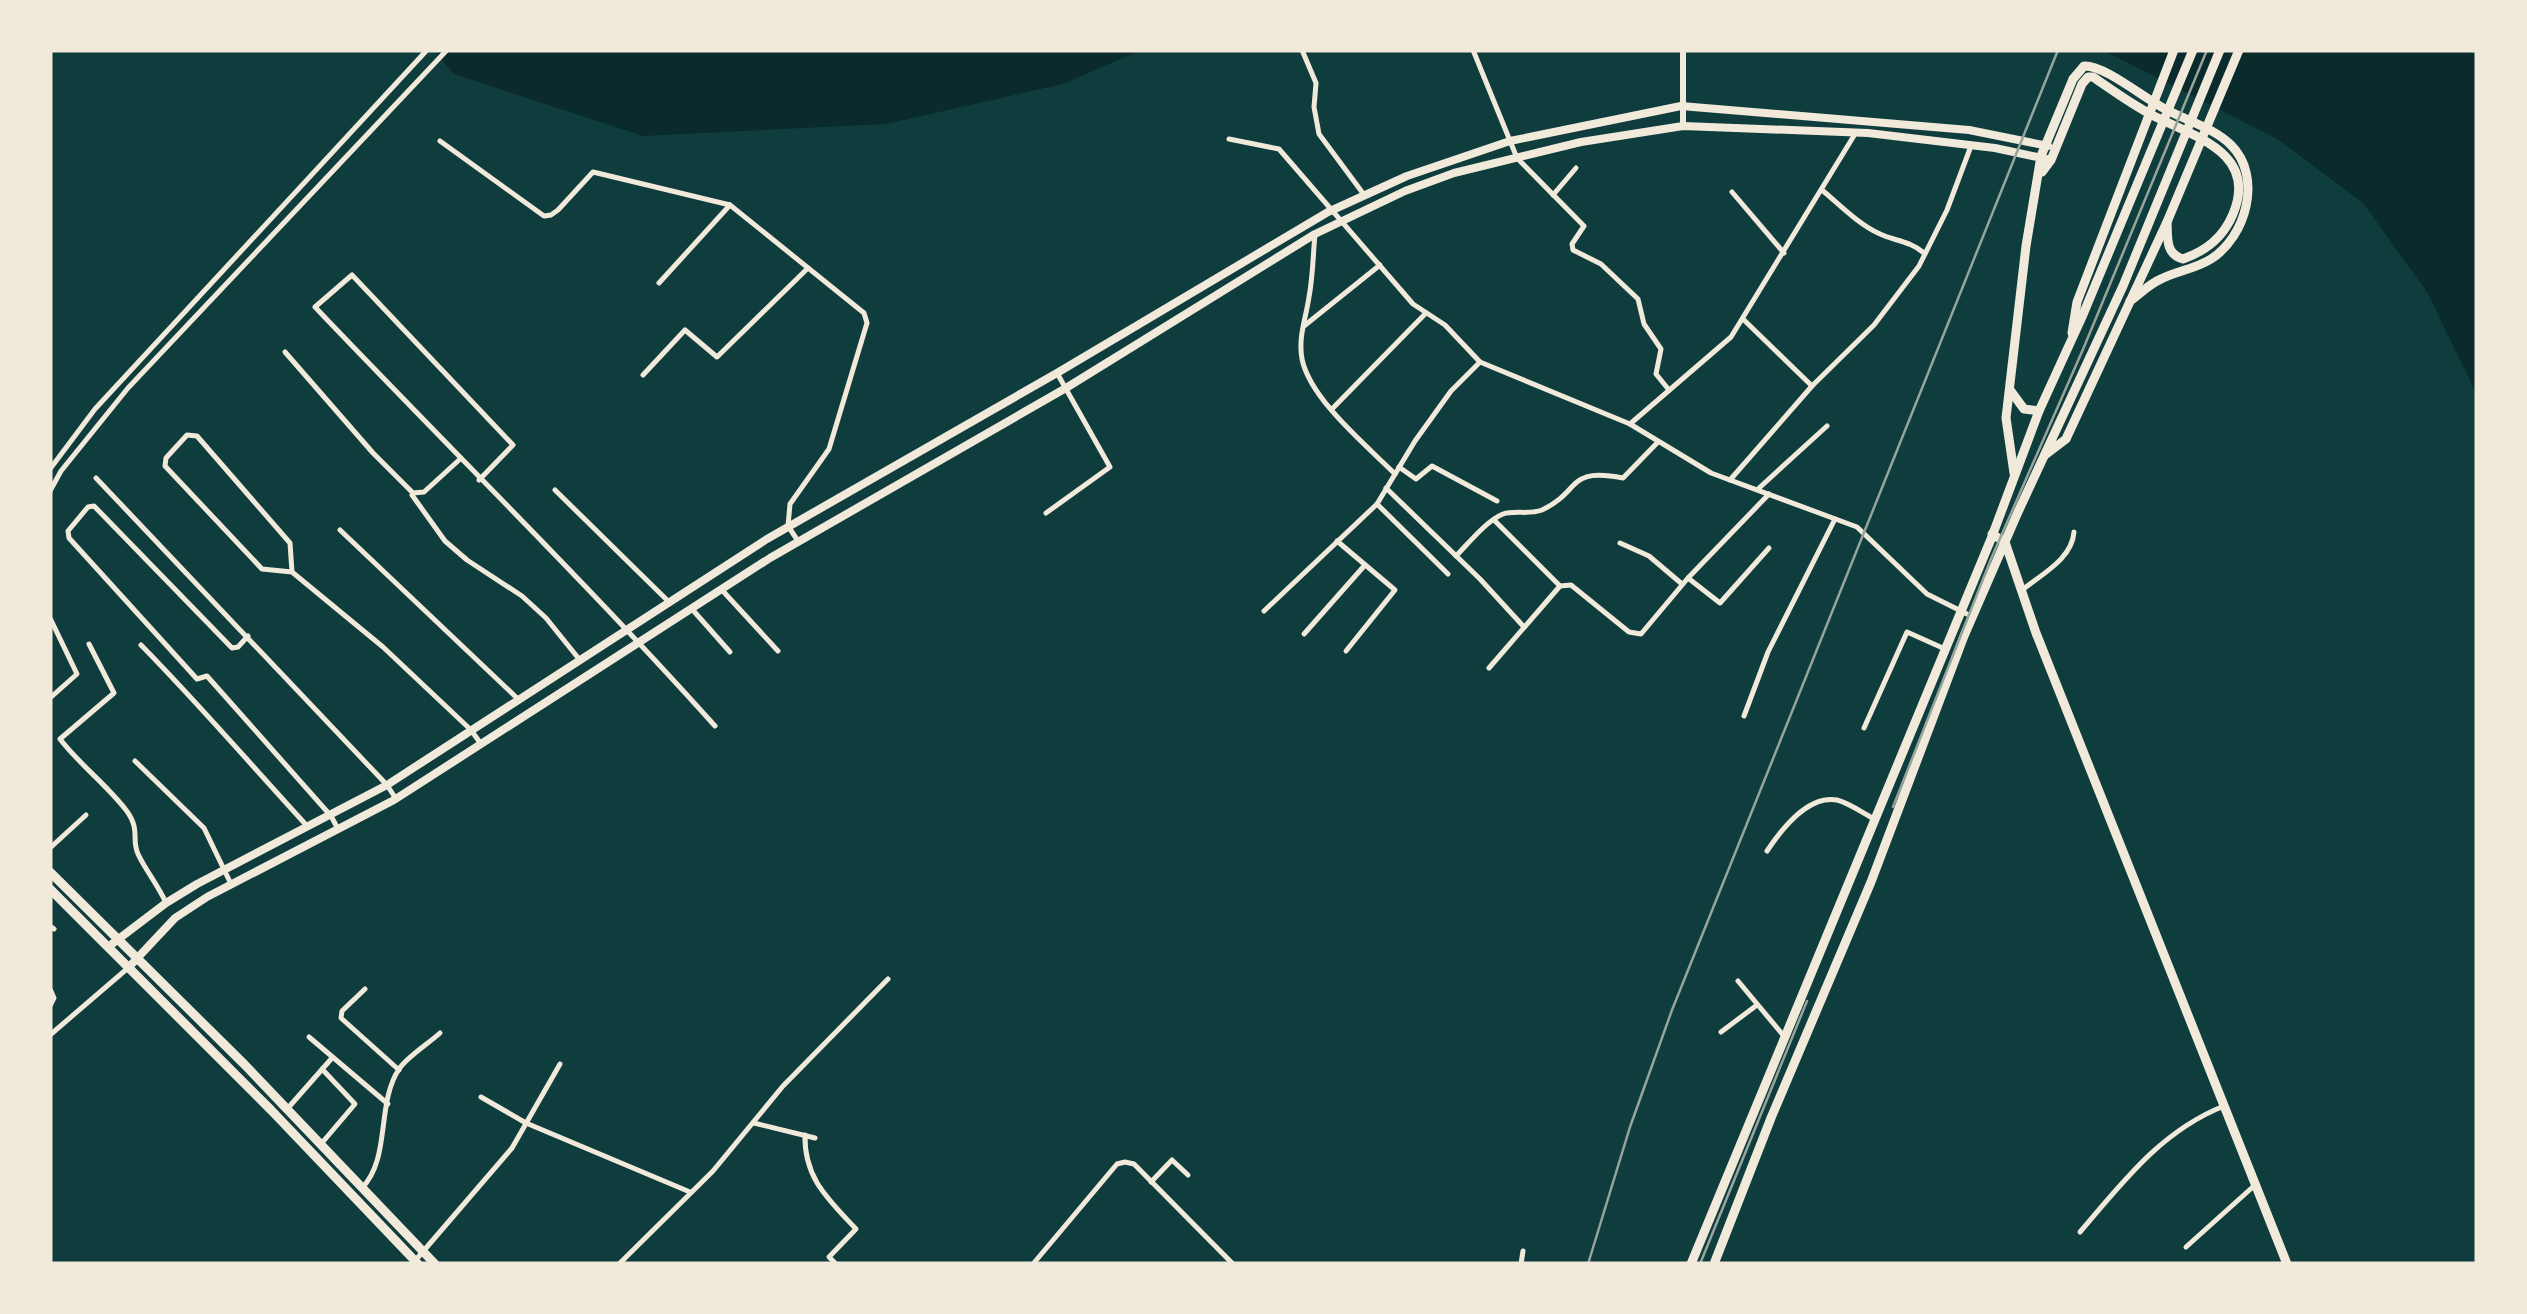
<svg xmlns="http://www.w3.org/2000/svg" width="2527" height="1314" viewBox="0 0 2527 1314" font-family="'PT Sans Narrow',sans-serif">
	<rect width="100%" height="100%" fill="#0f3d3e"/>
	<g fill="#0a2a2b">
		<path d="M433,50H1141L1063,84L886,124L643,136L454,74Z"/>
		<path d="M2103,50H2469L2477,58V395L2427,292L2363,203L2279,140Z"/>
	</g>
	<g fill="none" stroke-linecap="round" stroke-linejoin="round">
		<g stroke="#f1e9da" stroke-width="5">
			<path d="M1302,50L1316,83L1314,107L1319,134L1365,196"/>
			<path d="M1473,50L1517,158L1584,226L1572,244L1573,250L1601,264L1638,299L1644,324L1661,349L1656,374L1669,390"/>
			<path d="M1229,139L1279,149L1413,304L1445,325L1480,362L1630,424L1711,473L1857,527L1927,594L1973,617"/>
			<path d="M440,141L544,216L551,215L558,210L593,172L730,205L864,313L867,323L829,449L790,504L788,526L798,541"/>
			<path d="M1822,190C1840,205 1858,224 1880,234C1895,241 1910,241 1924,253"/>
			<path d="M1732,192L1784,253"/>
			<path d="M1553,195L1576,168"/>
			<path d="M1315,234C1313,255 1313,276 1309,297C1306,318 1298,337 1302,359C1310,399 1366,445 1395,474"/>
			<path d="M659,283L730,205"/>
			<path d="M1744,320L1812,386"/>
			<path d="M1304,326L1380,265"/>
			<path d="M285,352L373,453L413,493L424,492L459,460"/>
			<path d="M643,375L685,330L717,357L808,268"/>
			<path d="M1332,409L1426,313"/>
			<path d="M1630,424L1731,337L1855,134"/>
			<path d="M1399,467L1416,479L1432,466L1497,501"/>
			<path d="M50,469L95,409L427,50"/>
			<path d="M96,478L387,785L396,799"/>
			<path d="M479,480L513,445L352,275L315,307C448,447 586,582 715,726"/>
			<path d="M1730,480L1812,386L1874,325L1919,266L1947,210L1971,146"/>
			<path d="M1386,488L1480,579L1524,627"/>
			<path d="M1758,489L1827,426"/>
			<path d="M555,490L669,602"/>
			<path d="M50,491L61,471L128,388L447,50"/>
			<path d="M412,495L445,541L467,560L522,596L546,618L579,659"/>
			<path d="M1377,504L1448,574"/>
			<path d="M1046,513L1110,467L1057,373"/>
			<path d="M340,530L518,699"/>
			<path d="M1337,541L1395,590L1346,651"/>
			<path d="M1620,543L1649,556L1682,584"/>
			<path d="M1456,556C1469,543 1486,521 1503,514C1515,510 1529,515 1542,510C1582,491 1566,467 1623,478L1658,442"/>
			<path d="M292,572L262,569L165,466L166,458L187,435L197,436L290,543L292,572L383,647L471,730L481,744"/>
			<path d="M1688,578L1720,603L1769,548"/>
			<path d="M1560,586L1571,585L1629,632L1641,634L1688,578L1769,494"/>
			<path d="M721,589L778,651"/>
			<path d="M2022,590C2042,574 2072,559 2074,532"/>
			<path d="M691,608L730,652"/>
			<path d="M1264,611L1377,504L1415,441L1451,391L1480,362"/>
			<path d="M50,618L77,674L50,698"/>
			<path d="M1304,634L1365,565"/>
			<path d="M248,636L238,647L232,648L94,506L88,507L68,531L69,538L197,679L207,676L331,816L338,829"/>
			<path d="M89,644L114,693L60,739C79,764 106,784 126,810C141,830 131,839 138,854C146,871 158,885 166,903"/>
			<path d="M141,645C199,704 252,766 308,827"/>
			<path d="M1489,668L1560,586L1494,520"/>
			<path d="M1744,716L1768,652L1835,519"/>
			<path d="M1864,728L1907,632L1945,649"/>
			<path d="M135,761L204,828L231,884"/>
			<path d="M50,848L86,815"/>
			<path d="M1767,851C1781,830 1807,795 1837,800C1849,803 1863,813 1874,819"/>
			<path d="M50,926L54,929"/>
			<path d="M1738,981L1783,1035"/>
			<path d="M50,989L54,998L50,1006"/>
			<path d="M365,989L342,1011L341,1018L399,1070"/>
			<path d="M1721,1032L1757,1005"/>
			<path d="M50,1035L128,968"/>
			<path d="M309,1037L388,1104"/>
			<path d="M481,1097L526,1123L690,1192"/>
			<path d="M288,1108L332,1058"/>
			<path d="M754,1123L815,1138"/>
			<path d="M805,1135C804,1178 828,1199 856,1229L829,1257L836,1264"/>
			<path d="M321,1144L355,1104L322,1069"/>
			<path d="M1151,1182L1172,1160L1188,1175"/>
			<path d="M362,1188C391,1158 376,1104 399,1069C408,1056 428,1044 440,1033"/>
			<path d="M2080,1232C2123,1182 2161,1131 2224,1106"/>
			<path d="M2186,1247L2255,1185"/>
			<path d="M414,1262L512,1148L560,1064"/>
			<path d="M619,1264L713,1171L783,1086L888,979"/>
			<path d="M1033,1264L1117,1164L1125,1162L1134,1164L1233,1264"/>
			<path d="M1521,1264L1523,1251"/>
		</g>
		<path stroke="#f1e9da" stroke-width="6" d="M1683,126V50"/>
		<g stroke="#f1e9da" stroke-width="8">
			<path d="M108,947L166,903L197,884L387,785L767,539L1057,373L1328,212L1407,176L1510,141L1681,106L1969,130L2048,146"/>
			<path d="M128,968L175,918L207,897L394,800L770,558L1066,388L1315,234L1405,191L1454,173L1581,142L1683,126L1868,133L1995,148L2051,160"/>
		</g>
		<g stroke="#f1e9da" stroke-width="9">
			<path d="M2072,333L2077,302L2174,50"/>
			<path d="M2045,455L2066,439L2167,222L2239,50"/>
			<path d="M1992,534L2005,542L2036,633L2287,1264"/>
			<path d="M50,872L244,1064L435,1264"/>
			<path d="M50,889L271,1110L418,1264"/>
		</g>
		<g stroke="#f1e9da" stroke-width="9">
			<path d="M2042,172L2051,160L2082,84L2088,77H2093C2112,90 2131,104 2152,115C2192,136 2259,152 2233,214C2223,238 2206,251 2183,259C2165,254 2168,238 2167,222"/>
			<path d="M2010,390L2024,409L2039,411"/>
			<path d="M2014,473L2006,418L2026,246L2041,156L2073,79L2084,66C2106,65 2148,102 2171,112C2191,122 2215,129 2231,145C2263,177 2246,237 2211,259C2195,269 2177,271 2161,279C2149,284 2140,294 2130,301"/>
			<path d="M1691,1264L1991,539L2039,411L2082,317L2193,50"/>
			<path d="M1714,1264L1771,1118L1871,882L1964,636L2018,512L2123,286L2220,50"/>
		</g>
		<g stroke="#97a49c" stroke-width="2.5">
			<path d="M1893,807L1991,559L2084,347L2207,50"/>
			<path d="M1588,1264L1630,1127L1672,1010L2058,50"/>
			<path d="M1700,1264L1807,1001"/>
		</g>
	</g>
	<rect width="2527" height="1314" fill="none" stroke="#f1e9da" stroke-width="105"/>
</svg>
